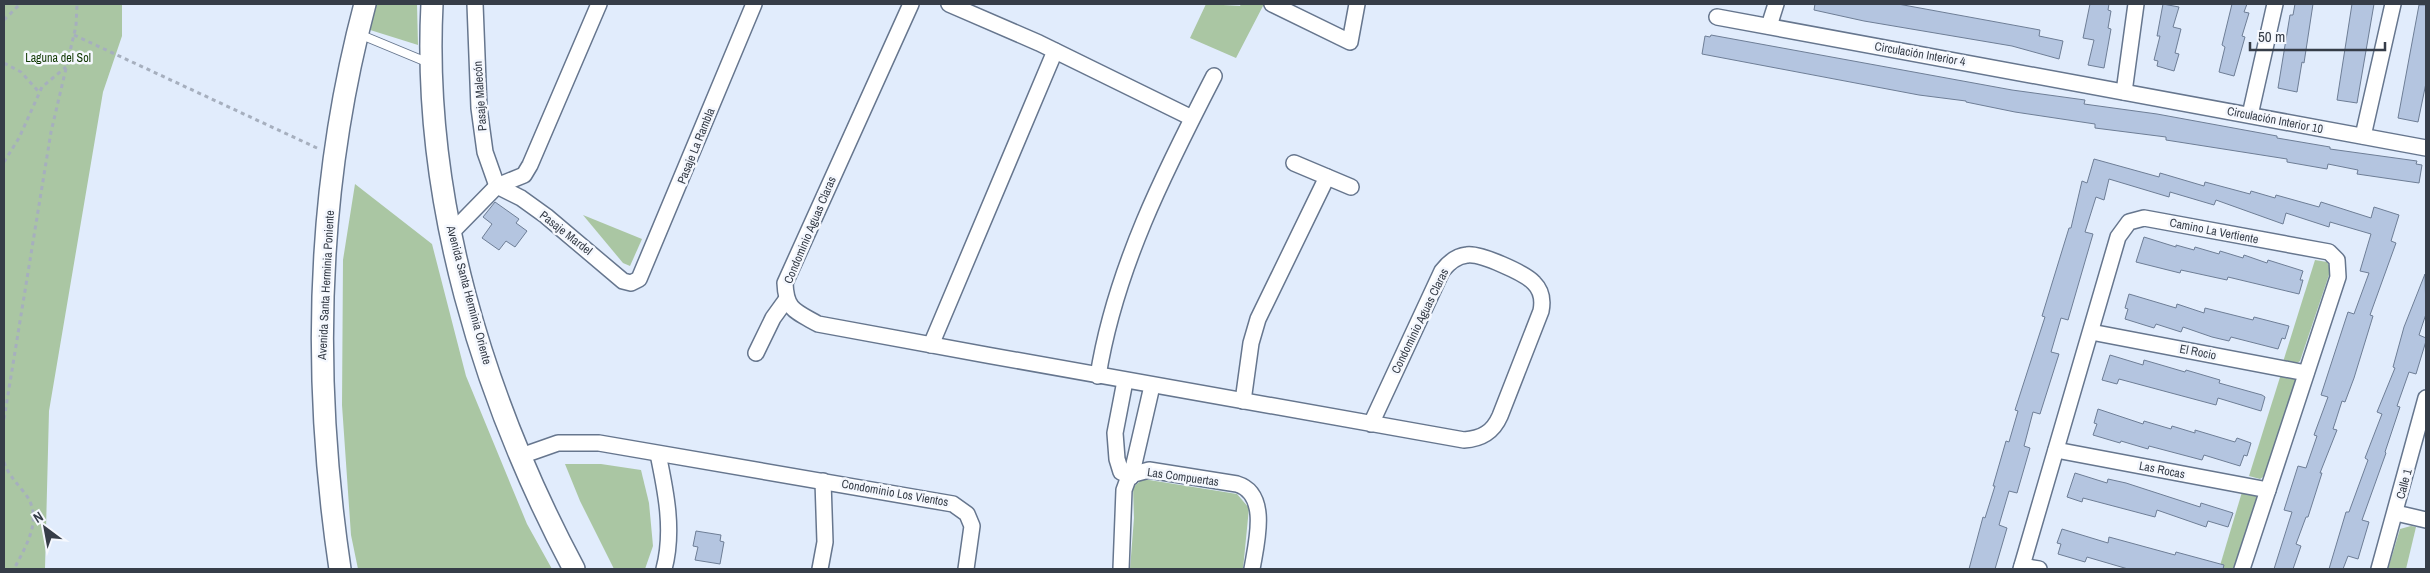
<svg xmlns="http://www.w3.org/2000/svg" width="2430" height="573" viewBox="0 0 2430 573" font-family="'Archivo Narrow',sans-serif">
	<rect width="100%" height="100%" fill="#e1ecfc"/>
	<g fill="#aac6a3">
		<path d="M4,4H122V36L103,92L49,411L45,569H4Z"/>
		<path d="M373,4H417L418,45L367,29Z"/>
		<path d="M1206,4L1240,6L1241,4H1264L1236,58L1190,38Z"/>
		<path d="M355,184L432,244L466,376L527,524L552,569H358L351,535L342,405L343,260Z"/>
		<path d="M583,215L642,239L630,266L623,263Z"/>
		<path d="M2315,260L2327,262L2331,269L2300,361L2294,365L2283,362Z"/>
		<path d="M2281,374L2293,377L2297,383L2266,475L2260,479L2249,476Z"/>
		<path d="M565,464H601L641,470L649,503L653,546L645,569H614L580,501Z"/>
		<path d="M1143,479L1237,494L1249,508L1243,569H1130L1134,518L1133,487Z"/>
		<path d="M2242,492L2255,495L2259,501L2235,569H2219Z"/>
		<path d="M2411,526L2416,527L2406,569H2388L2400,529Z"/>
	</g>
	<g fill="#b4c5e0" stroke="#6e7e96">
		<path d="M1815,4H1898L2040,30L2039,36L2063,41L2059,59L2012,46L1864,21L1814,10Z"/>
		<path d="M2090,4H2109L2108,10L2111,11L2108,28L2111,29L2104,68L2088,65L2094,40L2083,38Z"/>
		<path d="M2163,4L2179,7L2173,27L2181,29L2175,53L2179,54L2174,71L2157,66L2158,61L2154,60L2160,36H2157Z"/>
		<path d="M2232,4H2247L2244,12L2249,13L2242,36L2245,37L2234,76L2219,72L2225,47L2222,45Z"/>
		<path d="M2295,4H2313L2304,63L2302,62L2297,92L2278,88L2290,15H2293Z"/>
		<path d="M2352,4H2374L2357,103L2337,100Z"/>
		<path d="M2419,5H2426V83L2418,122L2398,118Z"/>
		<path d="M1711,35L2012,90L2085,100L2084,104L2157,114L2277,136V138L2330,147V149L2417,161L2416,164L2422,165L2419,183L2357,174L2358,170L2328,164L2327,169L2287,162V159L2166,140V137L2095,128V124L2015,112L1966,102V101L1919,95L1702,54L1705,36L1710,37Z"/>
		<path d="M2094,159L2159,177L2160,173L2204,186L2205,182L2250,194L2251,191L2275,198L2276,195L2319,207L2321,202L2371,218L2374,207L2399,215L2391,241L2396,243L2370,315L2373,316L2354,378L2345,402L2342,401L2333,429L2337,430L2320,473H2322L2308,517H2306L2296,544L2301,546L2293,569H2274L2292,512L2284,510L2298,466L2306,468L2317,436L2314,435L2328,397L2321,395L2348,312L2354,314L2369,273L2360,271L2371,234L2330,222L2329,227L2286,213L2283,224L2216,200L2214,205L2170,192L2169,197L2109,179L2104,200L2096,197L2085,232L2093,234L2068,320L2061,318L2051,352L2059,354L2040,414L2033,412L2024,446L2030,448L2017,493L2009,491L1999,525L2007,528L1995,569H1969L1983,517L1985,518L1995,486H1993L2006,441L2009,442L2018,411L2015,410L2045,317L2042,316L2069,228H2071L2082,181L2087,183Z"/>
		<path d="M495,202L519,219L516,223L527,231L515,247L506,241L499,250L482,238L492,224L483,217Z"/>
		<path d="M2144,237L2176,247V245L2194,250L2195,247L2219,254L2220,251L2243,258L2244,255L2267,263L2268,260L2303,271L2300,280H2303L2299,294L2228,277L2227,280L2181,270L2180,273L2136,262Z"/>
		<path d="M2425,274L2426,314L2419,335L2426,338V341L2416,374L2409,372L2397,406L2400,407L2385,452L2386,453L2362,520L2369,522L2358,559L2348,556L2343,569H2329L2346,512H2349L2368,460L2365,458L2382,414L2377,412L2395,368L2393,367L2404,327Z"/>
		<path d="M2129,294L2176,308L2177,304L2204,313L2205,308L2253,320L2254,317L2289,326L2285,339L2282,338L2278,349L2231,337L2229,341L2212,337L2183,327L2181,332L2156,324L2154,328L2125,319L2128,309L2125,308Z"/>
		<path d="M2110,355L2143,365L2144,360L2185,372L2186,370L2220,380L2219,383L2262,395L2265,397L2261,411L2218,398L2216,405L2119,379L2117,384L2102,380Z"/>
		<path d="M2098,409L2143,424L2144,421L2171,429L2172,426L2195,433V430L2235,442L2237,438L2251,443L2247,456L2244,455L2240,466L2204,455L2202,460L2149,446L2148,449L2121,441L2120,443L2093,435L2097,424L2094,423Z"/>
		<path d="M2075,473L2107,483L2108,479L2126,483L2200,507L2201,503L2233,513L2228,527L2208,521L2206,527L2157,510L2155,517L2083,498L2082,502L2067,497Z"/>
		<path d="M2062,529L2108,543L2109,537L2175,555L2176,552L2224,565L2223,569H2128L2087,557L2085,562L2058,554L2061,544L2057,543Z"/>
		<path d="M696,531L721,535L720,541L724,542L720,564L695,560L698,547L693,546Z"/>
	</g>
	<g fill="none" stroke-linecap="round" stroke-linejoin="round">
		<g stroke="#66768e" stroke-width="10">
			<path id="lane" d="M359,34L429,63"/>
		</g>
		<g stroke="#66768e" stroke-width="18">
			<g id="street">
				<path d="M475,4L479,108L485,152L497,186"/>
				<path d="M911,4L785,283C786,310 795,311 818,324C1033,364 1248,402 1464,440C1482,439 1493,432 1500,416L1541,311C1543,301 1542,291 1534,283C1525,273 1480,253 1467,255C1456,256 1449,262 1442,271L1371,424"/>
				<path d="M949,4L1039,43L1192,118"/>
				<path d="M1272,4L1350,42L1357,4"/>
				<path d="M1717,17L2426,148"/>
				<path d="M1769,26L1776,4"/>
				<path d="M2124,92L2136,4"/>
				<path d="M2250,115L2275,4"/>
				<path d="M2363,136L2393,4"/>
				<path d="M1294,163L1351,187"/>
				<path d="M497,186L521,198L546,216L623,281L631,283L639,279L754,4"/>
				<path d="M451,233L497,186L524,175L530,165L599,4"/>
				<path d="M2091,332L2306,373"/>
				<path d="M931,345L1055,51"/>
				<path d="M756,353L773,318L786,300"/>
				<path d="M1098,376C1115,269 1165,171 1214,76"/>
				<path d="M1125,381L1115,433L1117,459L1121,472L1131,477L1152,386"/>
				<path d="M1243,401L1251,343L1258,319L1327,177"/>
				<path d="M2056,450L2268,490"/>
				<path d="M658,454C666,492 674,531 664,569"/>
				<path d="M521,456L558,443H599L953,504L967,514L972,526L966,569"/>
				<path d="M2396,513L2426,520"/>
				<path d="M2022,566L2039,569"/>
				<path d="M820,569L825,542L823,481"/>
				<path d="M1121,569L1124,490L1128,479L1134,474L1149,470L1237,484C1270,494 1256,544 1252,569"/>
				<path d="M2021,569L2118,237L2129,222L2144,218L2329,252L2337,260L2338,277L2242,569"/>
				<path d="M2379,569L2426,398"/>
			</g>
		</g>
		<g stroke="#66768e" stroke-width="24">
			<g id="secondary">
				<path d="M432,4C422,199 483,398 574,569"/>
				<path d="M340,569C312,381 316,188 365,4"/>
			</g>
		</g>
		<g stroke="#a6afbe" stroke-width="3" stroke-dasharray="4 4" stroke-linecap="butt">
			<path d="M4,20L20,4"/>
			<path d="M74,35L317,148"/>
			<path d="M4,63L21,72L39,92"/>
			<path d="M4,162L19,138L42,87L66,67"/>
			<path d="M4,419L51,132L76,26L77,4"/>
			<path d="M4,462C8,474 15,481 23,491C45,516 27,544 14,569"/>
		</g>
		<use href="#lane" stroke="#fff" stroke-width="8"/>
		<use href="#street" stroke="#fff" stroke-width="15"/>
		<use href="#secondary" stroke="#fff" stroke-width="21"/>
	</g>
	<g text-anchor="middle" stroke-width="5" stroke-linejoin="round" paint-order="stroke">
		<g font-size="12" fill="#363d48" stroke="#f5f8fe">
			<text transform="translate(1920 54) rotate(10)" y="4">Circulación Interior 4</text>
			<text transform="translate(480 96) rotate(-94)" y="4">Pasaje Malecón</text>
			<text transform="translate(2275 120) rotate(11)" y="4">Circulación Interior 10</text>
			<text transform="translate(696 146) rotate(-68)" y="4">Pasaje La Rambla</text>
			<text transform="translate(810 230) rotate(-67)" y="4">Condominio Aguas Claras</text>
			<text transform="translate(2214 231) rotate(11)" y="4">Camino La Vertiente</text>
			<text transform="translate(566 233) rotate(38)" y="4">Pasaje Mardel</text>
			<text transform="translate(326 285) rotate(-87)" y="4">Avenida Santa Herminia Poniente</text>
			<text transform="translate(469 295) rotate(75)" y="4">Avenida Santa Herminia Oriente</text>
			<text transform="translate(1420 321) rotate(-64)" y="4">Condominio Aguas Claras</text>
			<text transform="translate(2198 352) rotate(11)" y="4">El Rocio</text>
			<text transform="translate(2162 470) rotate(11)" y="4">Las Rocas</text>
			<text transform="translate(1183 477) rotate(8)" y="4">Las Compuertas</text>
			<text transform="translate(2404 484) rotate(-75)" y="4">Calle 1</text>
			<text transform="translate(895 493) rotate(10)" y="4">Condominio Los Vientos</text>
		</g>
		<g font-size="12" fill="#103801" stroke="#f5f8fe">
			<text x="58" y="62">Laguna del Sol</text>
		</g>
	</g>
	<rect width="2430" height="573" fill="none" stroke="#363d48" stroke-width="10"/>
	<g transform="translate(45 528) rotate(328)" stroke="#f5f8fe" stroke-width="4" paint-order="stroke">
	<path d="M0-4L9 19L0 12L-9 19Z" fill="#363d48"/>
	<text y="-8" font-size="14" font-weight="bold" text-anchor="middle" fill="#363d48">N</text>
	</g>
	<path d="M2250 42v8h135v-8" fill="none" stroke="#363d48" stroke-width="2.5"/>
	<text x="2258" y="42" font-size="15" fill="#363d48" stroke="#f5f8fe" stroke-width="4" paint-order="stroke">50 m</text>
</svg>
